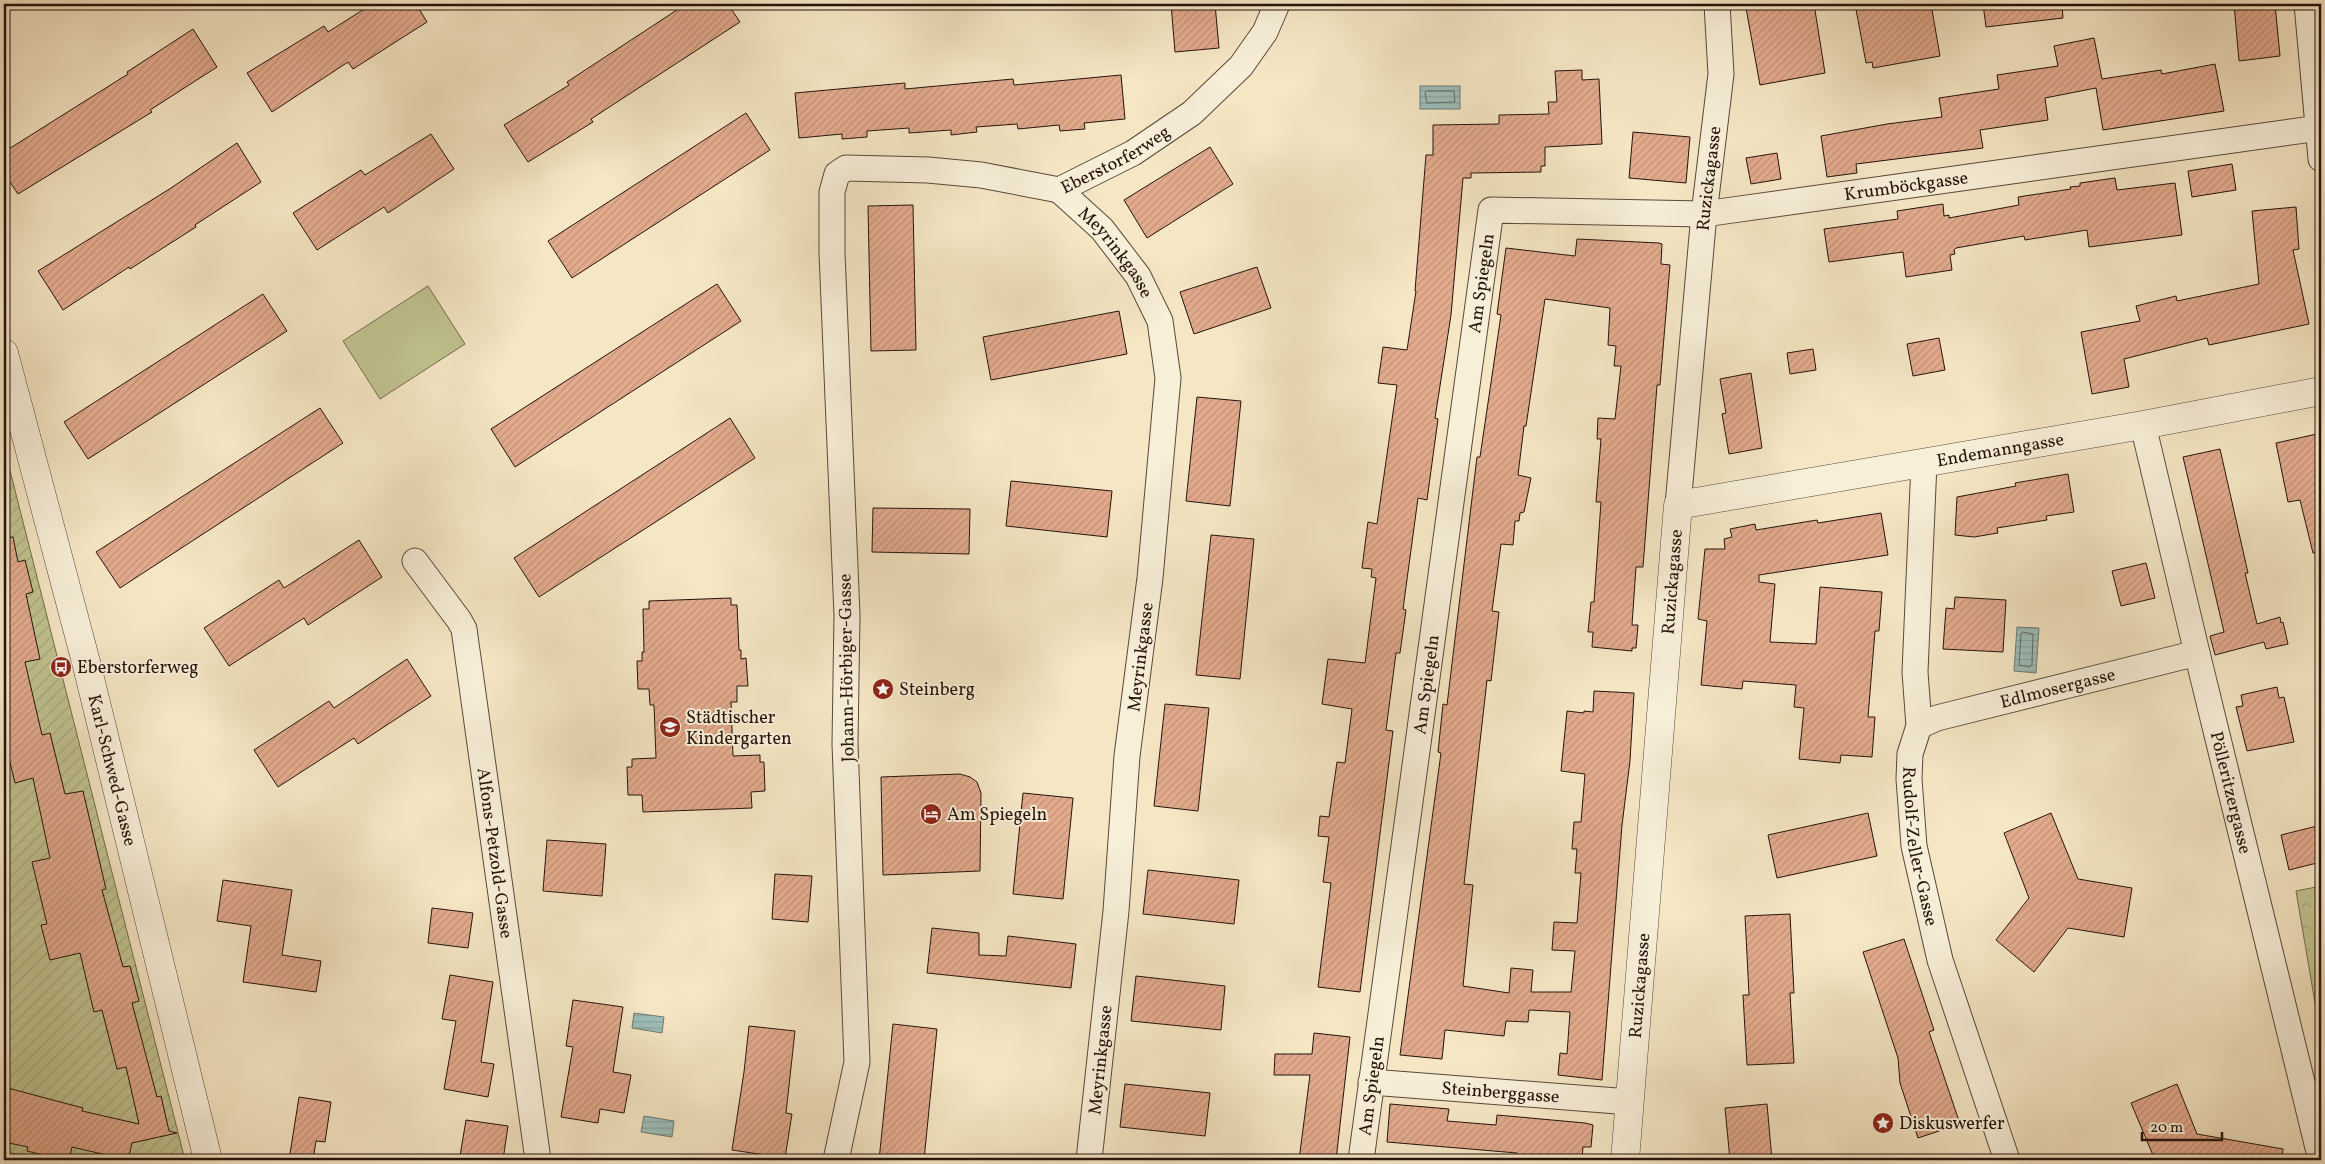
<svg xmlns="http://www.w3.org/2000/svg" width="2325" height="1164" viewBox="0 0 2325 1164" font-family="Vollkorn,serif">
	<defs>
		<pattern id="park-crowns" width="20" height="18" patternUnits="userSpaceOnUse" patternTransform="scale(1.25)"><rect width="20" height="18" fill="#c1c390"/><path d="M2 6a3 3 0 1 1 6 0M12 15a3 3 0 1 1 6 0" fill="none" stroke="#a6a77b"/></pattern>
		<pattern id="garden-furrows" width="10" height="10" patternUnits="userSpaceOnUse" patternTransform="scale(1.25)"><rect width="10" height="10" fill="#c1c390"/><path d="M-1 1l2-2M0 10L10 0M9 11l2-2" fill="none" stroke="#a6a77b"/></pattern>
		<pattern id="water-rules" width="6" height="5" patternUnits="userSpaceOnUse" patternTransform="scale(1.25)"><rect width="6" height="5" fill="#9dbeba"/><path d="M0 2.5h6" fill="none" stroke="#87a29f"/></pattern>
		<pattern id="building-hatch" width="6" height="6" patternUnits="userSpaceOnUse" patternTransform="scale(1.25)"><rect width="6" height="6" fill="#e3ab8e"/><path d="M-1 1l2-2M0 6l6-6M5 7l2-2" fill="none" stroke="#c39279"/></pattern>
	</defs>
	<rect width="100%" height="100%" fill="#f5e6c4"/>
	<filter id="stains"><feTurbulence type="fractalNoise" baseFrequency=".004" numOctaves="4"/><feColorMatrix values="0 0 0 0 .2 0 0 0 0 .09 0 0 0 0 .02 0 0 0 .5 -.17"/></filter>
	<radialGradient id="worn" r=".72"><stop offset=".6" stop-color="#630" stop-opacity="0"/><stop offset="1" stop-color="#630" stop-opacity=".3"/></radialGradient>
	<path fill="url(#park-crowns)" stroke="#736b4e" d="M2321,886V1038L2296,891Z"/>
	<path fill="url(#garden-furrows)" stroke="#736b4e" d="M4,447L185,1160H41L4,1151Z"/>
	<path fill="#c1c390" stroke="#736b4e" d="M428,286L465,344L380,399L343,341Z"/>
	<g fill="url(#water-rules)" stroke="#6d7a74">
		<rect x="1420" y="86" width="40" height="23"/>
		<path d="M2017,627L2039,628L2036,673L2014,671Z"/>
		<path d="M634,1013L664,1017L662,1033L632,1028Z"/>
		<path d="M644,1116L674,1121L672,1137L641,1132Z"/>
	</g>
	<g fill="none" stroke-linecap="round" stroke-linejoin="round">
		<g stroke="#616863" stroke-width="1">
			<path d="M1427,91H1454L1455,102L1427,103L1425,93Z"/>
			<path d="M2023,632L2033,634L2032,665L2030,667L2019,665L2021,634Z"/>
		</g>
	</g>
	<g fill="url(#building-hatch)" stroke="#25130c">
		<path d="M372,4H416L427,22L353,69L348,62L272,112L247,73L324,26L328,32Z"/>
		<path d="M686,4H728L740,22L591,119L593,122L528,162L504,125L569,85L567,82Z"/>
		<path d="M1171,4H1215L1219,48L1175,52Z"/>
		<path d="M1770,4H1814L1825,73L1760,85L1746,8Z"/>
		<path d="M1855,4H1931L1940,56L1873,68L1872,62L1866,63Z"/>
		<path d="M1983,4H2062L2063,18L1986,27Z"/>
		<path d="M2234,4H2275L2280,56L2239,61Z"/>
		<path d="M193,29L217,67L150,110L152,112L18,194L4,173V152L128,74L127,72Z"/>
		<path d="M2094,38L2102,79L2161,70L2162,74L2215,64L2224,111L2103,130L2096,88L2045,98L2048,120L1980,130L1983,148L1856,164L1857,173L1827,177L1821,136L1887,124L1942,117L1939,98L1999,89L1997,75L2058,66L2054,46Z"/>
		<path d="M1582,70V80L1599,79L1602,144L1545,147V166H1541V172L1471,173V178H1463L1451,315L1435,418L1438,419L1427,500L1418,498L1403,609L1406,610L1400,653H1396L1386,730L1393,731L1360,992L1318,987L1331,883L1323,882L1329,837L1318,836L1320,816L1329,817L1337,762L1345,763L1352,709L1322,704L1328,659L1365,663L1376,578L1371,577L1372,569L1362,568L1368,522L1377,524L1397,385L1378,383L1383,347L1407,350L1416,291H1415L1426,155H1433V125L1499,124V115L1549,114L1548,102H1557L1555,71Z"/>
		<path d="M1121,75L1125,119L1084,123L1085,129L1060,131L1059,125L1018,129L1017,124L976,127L977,132L951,135V130L909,133V128L867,131V137L842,139V134L799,138L795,93L905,83V89L1013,79L1014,85Z"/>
		<path d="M746,113L770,150L572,278L548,241Z"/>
		<path d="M1633,132L1690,137L1686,183L1629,178Z"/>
		<path d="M431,134L454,169L388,213L384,207L317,250L293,213L361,170L365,175Z"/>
		<path d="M237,143L261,182L195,225L196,227L130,269L129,267L63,310L38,271L171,188Z"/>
		<path d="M1210,147L1233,184L1147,238L1124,200Z"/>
		<path d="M1777,153L1781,179L1751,184L1746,158Z"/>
		<path d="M2232,164L2236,190L2192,197L2188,171Z"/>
		<path d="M2115,178L2117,190L2175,183L2182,235L2089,247L2087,230L2025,240L2024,236L1956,248L1954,250L1955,254L1950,255L1952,270L1906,277L1903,252L1829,262L1824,229L1898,219L1897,211L1943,204L1944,216L1949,215V218L2019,205L2018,197L2071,189L2070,187L2080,186V183Z"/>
		<path d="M913,205L916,350L871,351L868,206Z"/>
		<path d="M2296,207L2299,249L2293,250L2309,324L2209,345L2207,338L2124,359L2129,387L2092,394L2081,332L2140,321L2136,306L2176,296L2177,301L2259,284L2252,211Z"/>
		<path d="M1577,239L1659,243L1662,244L1661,264L1670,265L1660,385H1657L1643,567H1636L1632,625H1638L1636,648H1632V651L1592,647L1593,632H1588L1591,602H1594L1601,502H1596L1601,439H1597L1598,418L1615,419L1621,366H1614L1616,346L1608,345L1610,308L1545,299L1526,426H1524L1518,475L1531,478L1524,512L1520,513L1519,521H1515L1513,545L1501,544L1492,611L1499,612L1491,681L1487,680L1464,884L1473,885L1463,986L1509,993L1511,968L1533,970L1531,992H1571L1575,951L1552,950L1554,922L1577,923L1581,873H1575L1577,849H1572L1574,822H1581L1585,774L1561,771L1567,711L1584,713V711L1593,712L1594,691L1634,693L1630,761L1622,825L1602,1080L1558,1075L1560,1053L1567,1054L1570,1012L1529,1010L1528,1022L1506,1021L1504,1036L1445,1030L1442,1059L1400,1055L1441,753L1438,752L1443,704L1447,705L1477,457H1480L1501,315L1497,314L1506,248L1575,256Z"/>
		<path d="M1257,267L1271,308L1194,334L1180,292Z"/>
		<path d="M717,284L741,321L515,467L491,429Z"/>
		<path d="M263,294L287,331L88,459L64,422Z"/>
		<path d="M1119,311L1127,354L991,380L983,337Z"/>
		<path d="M1939,338L1945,370L1913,376L1907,344Z"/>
		<path d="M1813,349L1816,370L1790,374L1787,353Z"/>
		<path d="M1751,373L1762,448L1729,454L1722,414L1726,413L1720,379Z"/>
		<path d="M1197,397L1241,401L1230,506L1186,501Z"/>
		<path d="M320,408L343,443L120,588L96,552Z"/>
		<path d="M730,418L755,458L539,597L514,558Z"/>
		<path d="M2317,434L2321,454V552L2313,553L2300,500L2288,502L2276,443Z"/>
		<path d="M2220,449L2248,573H2245L2257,624L2280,617L2281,623L2283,622L2288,644L2266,649L2264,642L2215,655L2210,636L2224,632L2183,457Z"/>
		<path d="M2068,474L2074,512L2046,516L2047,520L1997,528L1998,533L1974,537L1955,535L1957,497L2016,486L2015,483Z"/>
		<path d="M1011,481L1112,491L1107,537L1006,526Z"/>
		<path d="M873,508L970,509L969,554L872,552Z"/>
		<path d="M1881,513L1888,555L1759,575V582L1775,584L1770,642L1816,644L1820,587L1882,592L1879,631H1875L1868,717H1875L1872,757L1841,755L1840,763L1799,759L1804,708L1794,707L1796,685L1743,681L1742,689L1701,685L1707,621L1698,619L1705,549H1725L1724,539L1732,537L1730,529L1755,524L1756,530L1817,520L1818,523Z"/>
		<path d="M1211,535L1254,539L1240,679L1196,675Z"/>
		<path d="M13,537L18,562L25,560L33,592L26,594L40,659L25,662L42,735L50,733L65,794L83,791L106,889L102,890L123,967L130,966L139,1001L132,1003L157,1097L161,1096L169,1131L177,1133L132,1143L128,1160L72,1147L69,1160H63L27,1151L28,1147L4,1142V1087L83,1108L82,1111L139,1124L126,1067L117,1069L102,1010L94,1012L80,953L50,960L41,925L47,924L32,862L50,858L33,778L15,783L4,738V538Z"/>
		<path d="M359,540L382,577L308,625L304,618L229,666L204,628L279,580L284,588Z"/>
		<path d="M2146,563L2155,598L2121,606L2112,571Z"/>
		<path d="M1955,597L2006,600L2003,652L1943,649L1946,608L1954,609Z"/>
		<path d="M731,598V605H737L739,650H741V659L746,658L748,686H737V702H731L733,756L760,755V762H764L765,791L751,792L752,808L643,812L642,795H628L627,767H632V759L656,758L654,705H650L649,689H638L637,661H642V652H644L643,609H649V601Z"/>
		<path d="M407,659L431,696L358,744L354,738L278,787L254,750L329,701L334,708Z"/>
		<path d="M2277,687L2279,698L2284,697L2294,742L2247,751L2236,707L2243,706L2241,695Z"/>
		<path d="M1165,704L1209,708L1198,811L1154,806Z"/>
		<path d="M960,774L970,777L977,782L981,793L980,871L883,875L881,777Z"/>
		<path d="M1023,793L1073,798L1063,899L1013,894Z"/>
		<path d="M1868,813L1877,856L1777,878L1768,835Z"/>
		<path d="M2051,813L2078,879L2132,888L2124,937L2068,928L2034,972L1996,940L2029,898L2004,833Z"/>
		<path d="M2321,825V862L2289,870L2281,835Z"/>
		<path d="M547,840L606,844L602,896L543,891Z"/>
		<path d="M1148,870L1239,880L1234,924L1143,914Z"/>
		<path d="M775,874L812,876L808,922L772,919Z"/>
		<path d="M223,880L292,890L282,955L321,961L316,992L243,982L251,926L217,921Z"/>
		<path d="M432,908L473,913L468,948L428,943Z"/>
		<path d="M1790,914L1794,993H1790L1794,1063L1747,1065L1743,995H1749L1745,916Z"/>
		<path d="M932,928L979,933V955L1006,956L1008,936L1076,944L1071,988L927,973Z"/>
		<path d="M1904,939L1934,1030L1929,1032L1960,1124L1918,1138L1900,1083L1898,1058L1863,952Z"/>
		<path d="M450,975L493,982L481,1062L494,1064L488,1097L444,1089L456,1021L442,1019Z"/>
		<path d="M1136,976L1225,986L1221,1030L1131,1021Z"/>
		<path d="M573,1000L623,1007L613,1072L631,1075L624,1113L600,1109L598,1123L561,1117L573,1047L566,1046Z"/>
		<path d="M893,1024L937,1029L924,1160H879Z"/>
		<path d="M749,1026L795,1031L786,1113L792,1114L785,1158L732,1150L744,1072Z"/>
		<path d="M1314,1033L1350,1037L1336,1160H1299L1310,1075H1274L1275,1054H1312Z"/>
		<path d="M1125,1084L1210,1093L1205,1136L1120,1127Z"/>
		<path d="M2177,1084L2197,1134L2283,1149L2282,1160H2155L2131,1103Z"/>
		<path d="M299,1097L331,1102L325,1142L316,1141L313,1160H289Z"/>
		<path d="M1390,1104L1449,1109L1447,1121L1496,1125L1497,1115L1585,1123L1593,1125L1591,1147H1583L1582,1159L1570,1157L1569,1160H1557L1517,1157V1153L1387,1142Z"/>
		<path d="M1767,1104L1772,1160H1730L1725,1108Z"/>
		<path d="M466,1120L508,1126L503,1160L460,1156Z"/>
	</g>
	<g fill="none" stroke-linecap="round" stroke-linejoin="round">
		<g stroke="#59483a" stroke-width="27">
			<g id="minor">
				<path d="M2307,4L2321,159"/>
				<path id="s1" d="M1059,190L1102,229L1138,276L1160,321L1168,378L1150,578L1127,756L1116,911L1089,1160"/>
				<path id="s2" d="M2143,425L2197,653L2321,1160"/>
				<path id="s3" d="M1924,463L1915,672L1919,726L1910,754L1909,779L1914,846L1940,960L2007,1160"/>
				<path id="s4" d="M1678,505L1704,214L1721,74L1717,4"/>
				<path id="s5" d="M415,561L459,620L464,629L538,1160"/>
				<path id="s6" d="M1919,726L1937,718L2197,653"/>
				<path id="s7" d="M1371,1082L1630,1102"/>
				<path id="s8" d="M836,1160L857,1062L845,744L847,615L832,253V192L837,174L846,168L928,170L981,175L1059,190L1133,153L1192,113L1241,66L1265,32L1277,4"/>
				<path id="s9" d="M1361,1160L1491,210L1704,214L2319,128"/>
			</g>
		</g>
		<g stroke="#59483a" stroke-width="29">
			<g id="tertiary">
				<path id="s10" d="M4,353L86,662L208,1160"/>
				<path id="s11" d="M1625,1160L1678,505L2143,425L2321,391"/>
			</g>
		</g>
		<use href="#minor" stroke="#f8efd9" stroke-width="25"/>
		<use href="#tertiary" stroke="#f8efd9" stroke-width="28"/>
	</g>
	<defs>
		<g id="bus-disc" transform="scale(1.125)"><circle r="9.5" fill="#8f2418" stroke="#f8efd9"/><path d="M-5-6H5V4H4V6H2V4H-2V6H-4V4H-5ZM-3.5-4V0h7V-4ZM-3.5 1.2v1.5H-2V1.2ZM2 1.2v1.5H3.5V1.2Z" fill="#fff"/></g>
		<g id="sight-disc" transform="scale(1.125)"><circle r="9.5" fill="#8f2418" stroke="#f8efd9"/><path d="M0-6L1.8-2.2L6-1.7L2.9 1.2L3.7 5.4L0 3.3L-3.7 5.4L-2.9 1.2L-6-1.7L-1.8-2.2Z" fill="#fff"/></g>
		<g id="school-disc" transform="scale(1.125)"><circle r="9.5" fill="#8f2418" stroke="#f8efd9"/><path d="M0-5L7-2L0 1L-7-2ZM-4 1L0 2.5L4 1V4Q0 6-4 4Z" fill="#fff"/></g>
		<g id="hotel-disc" transform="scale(1.125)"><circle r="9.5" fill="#8f2418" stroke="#f8efd9"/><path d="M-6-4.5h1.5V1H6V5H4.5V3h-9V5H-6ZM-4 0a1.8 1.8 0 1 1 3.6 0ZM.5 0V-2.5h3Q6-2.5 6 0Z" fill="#fff"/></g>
	</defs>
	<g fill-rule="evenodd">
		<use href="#bus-disc" x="61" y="667"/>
		<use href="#sight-disc" x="883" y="689"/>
		<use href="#school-disc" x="670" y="727"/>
		<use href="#hotel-disc" x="931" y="814"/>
		<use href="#sight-disc" x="1883" y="1123"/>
	</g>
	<g text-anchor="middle" stroke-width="4" stroke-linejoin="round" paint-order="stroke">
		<g font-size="18" fill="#25130c" stroke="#f8efd9">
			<text dy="6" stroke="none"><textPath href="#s8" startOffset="1279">Eberstorferweg</textPath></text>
			<text dy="6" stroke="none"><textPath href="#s4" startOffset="328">Ruzickagasse</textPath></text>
			<text dy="6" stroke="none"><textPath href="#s9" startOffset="1376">Krumböckgasse</textPath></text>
			<text dy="6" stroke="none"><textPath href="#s1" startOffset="85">Meyrinkgasse</textPath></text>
			<text dy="6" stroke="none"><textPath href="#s9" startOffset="885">Am Spiegeln</textPath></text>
			<text dy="6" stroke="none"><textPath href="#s11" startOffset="984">Endemanngasse</textPath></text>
			<text dy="6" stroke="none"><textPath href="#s11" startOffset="580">Ruzickagasse</textPath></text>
			<text transform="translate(1140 657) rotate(-83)" y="6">Meyrinkgasse</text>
			<text transform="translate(846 668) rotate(-91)" y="6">Johann-Hörbiger-Gasse</text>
			<text dy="6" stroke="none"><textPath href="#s9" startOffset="480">Am Spiegeln</textPath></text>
			<text dy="6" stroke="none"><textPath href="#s6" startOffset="144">Edlmosergasse</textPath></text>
			<text dy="6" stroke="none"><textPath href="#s10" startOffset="431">Karl-Schwed-Gasse</textPath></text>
			<text dy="6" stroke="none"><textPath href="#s2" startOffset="378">Pölleritzergasse</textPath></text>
			<text dy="6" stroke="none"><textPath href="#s3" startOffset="386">Rudolf-Zeller-Gasse</textPath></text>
			<text dy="6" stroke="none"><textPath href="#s5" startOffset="310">Alfons-Petzold-Gasse</textPath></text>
			<text dy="6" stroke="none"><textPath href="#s11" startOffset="175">Ruzickagasse</textPath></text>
			<text transform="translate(1100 1060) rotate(-84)" y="6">Meyrinkgasse</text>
			<text dy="6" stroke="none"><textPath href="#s9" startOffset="75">Am Spiegeln</textPath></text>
			<text dy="6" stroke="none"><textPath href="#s7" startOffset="130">Steinberggasse</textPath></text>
		</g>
		<g font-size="18" fill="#25130c" stroke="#f8efd9" text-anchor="start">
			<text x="77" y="673">Eberstorferweg</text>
			<text x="899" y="695">Steinberg</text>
			<text x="686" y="723">Städtischer<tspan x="686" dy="21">Kindergarten</tspan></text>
			<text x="947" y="820">Am Spiegeln</text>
			<text x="1899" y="1129">Diskuswerfer</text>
		</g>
	</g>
	<rect width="2325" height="1164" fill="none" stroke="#f5e6c4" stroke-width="20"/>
	<rect x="5" y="5" width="2315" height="1154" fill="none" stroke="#25130c" stroke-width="2.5"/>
	<rect x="10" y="10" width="2305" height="1144" fill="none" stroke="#25130c"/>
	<path d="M2142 1132v8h80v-8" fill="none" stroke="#25130c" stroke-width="2.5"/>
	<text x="2150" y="1132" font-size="15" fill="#25130c" stroke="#f8efd9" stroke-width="4" paint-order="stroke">20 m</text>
	<rect width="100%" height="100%" filter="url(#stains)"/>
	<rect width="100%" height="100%" fill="url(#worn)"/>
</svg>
